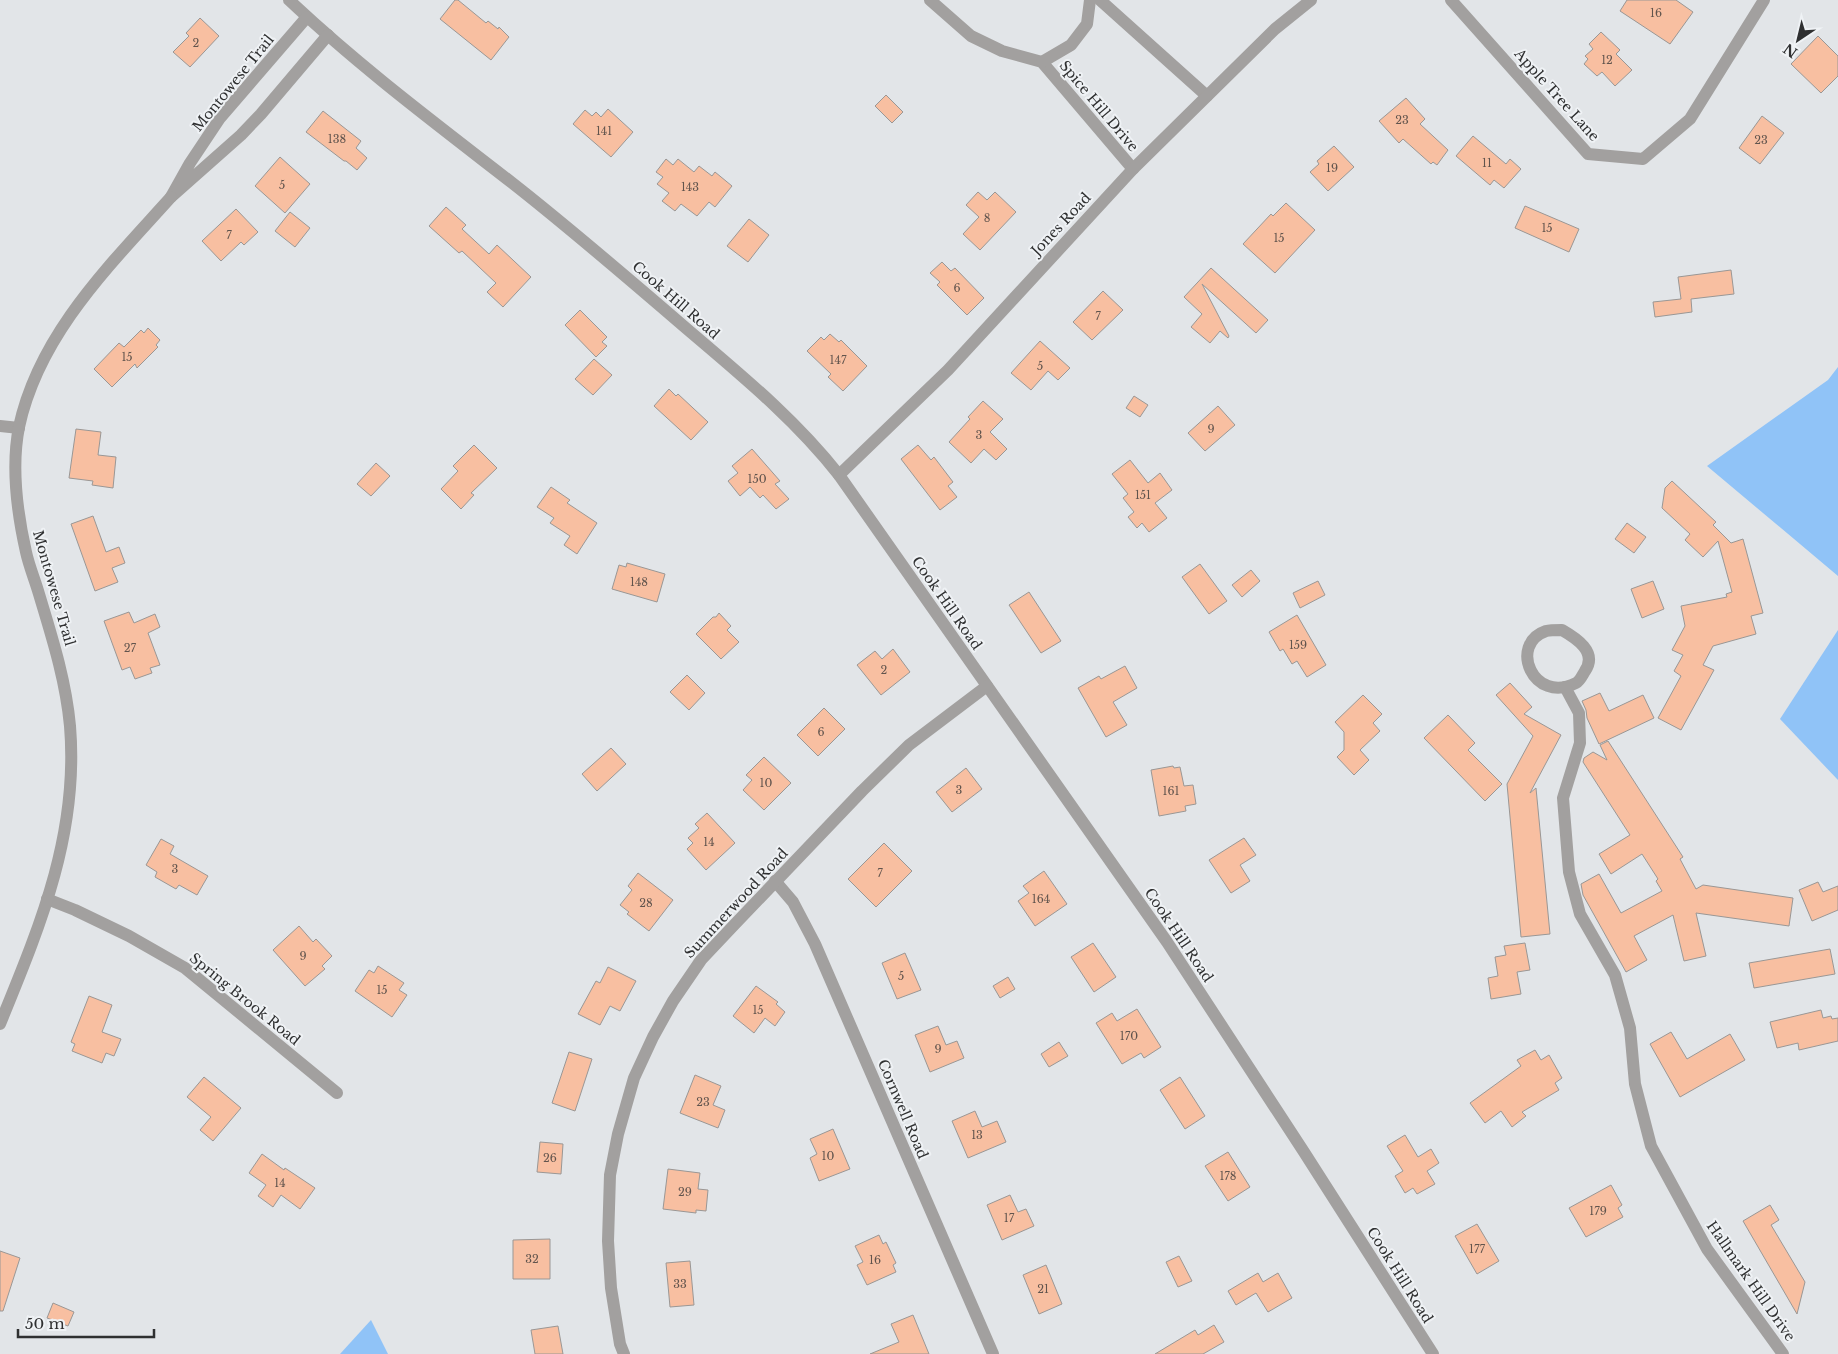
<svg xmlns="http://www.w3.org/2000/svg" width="1838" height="1354" viewBox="0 0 1838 1354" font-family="'Libre Baskerville',serif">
	<rect width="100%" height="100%" fill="#e2e5e8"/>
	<g fill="#90c3f7">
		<path d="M1838,367V576L1707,466L1828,380Z"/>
		<path d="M1838,630V780L1780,719Z"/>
		<path d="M371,1320L388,1354H340Z"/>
	</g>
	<g fill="#f8bfa1" stroke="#9a9795">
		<path d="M455,0H458L486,23L488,21L498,29L499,27L509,37L491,60L440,19Z"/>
		<path d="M1627,0H1676L1693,12L1670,44L1620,11Z"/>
		<path d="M200,18L219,36L190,67L173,52L189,36L186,33Z"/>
		<path d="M1601,32L1620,50L1616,54L1632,70L1615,86L1602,72L1597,76L1584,64L1588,59L1585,56L1593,49L1589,44Z"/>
		<path d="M1818,36L1838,56V76L1821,93L1791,64Z"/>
		<path d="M886,95L903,112L892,123L875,106Z"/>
		<path d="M1406,98L1425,119L1420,124L1448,150L1437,165L1433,162L1431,164L1403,139L1399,143L1379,121Z"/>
		<path d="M608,109L633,132L611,157L573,124L585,110L592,116L596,112L601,117Z"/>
		<path d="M323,111L361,141L356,148L367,158L357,170L346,161H344L306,132Z"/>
		<path d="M1762,116L1784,133L1760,164L1739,148Z"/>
		<path d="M1473,136L1506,164L1510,159L1521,169L1504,188L1494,180L1490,185L1456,156Z"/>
		<path d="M1334,146L1354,167L1328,191L1310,172L1319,164L1317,161Z"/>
		<path d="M280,157L310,184L285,213L255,186Z"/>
		<path d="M666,159L673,165L678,159L694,172L699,166L712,176L715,172L732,186L715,207L709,202L697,216L681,204L675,211L662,201L669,193L657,184L663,177L656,172Z"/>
		<path d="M978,192L987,200L995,192L1016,212L980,250L963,234L979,217L966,205Z"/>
		<path d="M1286,203L1315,230L1275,273L1243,244L1271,214L1273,216Z"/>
		<path d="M1525,206L1579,229L1569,252L1515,228Z"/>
		<path d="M446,207L466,225L462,229L489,254L497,245L531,277L503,307L487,292L496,283L462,251L459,253L429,226Z"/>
		<path d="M236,209L258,232L244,245L241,242L221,261L202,241Z"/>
		<path d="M290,212L310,228L295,247L275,231Z"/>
		<path d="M749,219L769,235L748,262L727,246Z"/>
		<path d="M942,262L951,271L955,268L984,298L967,315L937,285L940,282L930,273Z"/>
		<path d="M1211,268L1268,320L1256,333L1202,284L1229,336L1228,338L1220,331L1210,343L1191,327L1202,314L1184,297Z"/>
		<path d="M1731,270L1734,294L1691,299L1692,312L1655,317L1653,302L1681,299L1678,277Z"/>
		<path d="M1103,291L1123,310L1092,340L1073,322Z"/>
		<path d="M580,310L607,337L602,342L607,346L596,357L565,325Z"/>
		<path d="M148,328L160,340L156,345L158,347L137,368L135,364L112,387L94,369L119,343L124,347L141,330L144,333Z"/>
		<path d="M830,334L839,342L841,340L867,366L843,391L828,377L831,374L807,351L821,337L824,340Z"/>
		<path d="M1040,341L1070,368L1058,380L1048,371L1031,390L1011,373Z"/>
		<path d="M594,359L612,375L593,395L575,379Z"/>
		<path d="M669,389L676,396L678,394L708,422L691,440L654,406Z"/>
		<path d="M1134,396L1148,405L1140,417L1126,408Z"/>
		<path d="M983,401L1003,419L990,432L1007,449L996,460L984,449L971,463L949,442L970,419L968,417Z"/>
		<path d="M1218,406L1235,425L1205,451L1188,433Z"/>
		<path d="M76,429L101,432L98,455L116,457L113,488L92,485L93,481L69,478Z"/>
		<path d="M474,445L497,468L471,493L474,495L461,509L441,489L458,471L453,466Z"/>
		<path d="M918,445L931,460L934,457L953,482L948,486L957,497L940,510L901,459Z"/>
		<path d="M752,449L780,481L775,484L789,499L776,509L763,495L760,498L750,487L740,496L728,481L738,473L732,466Z"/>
		<path d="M1130,460L1148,483L1160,473L1172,490L1155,503L1167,518L1149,532L1142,523L1137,528L1128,517L1134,512L1123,498L1128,494L1112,474Z"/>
		<path d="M376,463L390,476L371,496L357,484Z"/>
		<path d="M1672,481L1716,522L1713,525L1731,543L1743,539L1763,613L1751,616L1756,634L1713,646L1703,665L1714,670L1681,730L1658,718L1681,676L1674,671L1683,655L1672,650L1685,626L1681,606L1727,597L1726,594L1732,592L1718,541L1703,557L1685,540L1690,534L1662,508L1665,488Z"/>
		<path d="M551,487L570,500L567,503L597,523L577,554L564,545L570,536L550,523L554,518L537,507Z"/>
		<path d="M93,516L106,552L119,547L125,563L112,568L118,582L95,591L71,524Z"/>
		<path d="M1627,523L1646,537L1634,553L1615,539Z"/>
		<path d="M627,563L665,574L657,602L612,589L619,565L626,567Z"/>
		<path d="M1200,564L1227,601L1209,614L1182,577Z"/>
		<path d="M1251,570L1260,581L1242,597L1232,585Z"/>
		<path d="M1318,581L1325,595L1300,608L1293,593Z"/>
		<path d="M1653,581L1664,609L1642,618L1631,589Z"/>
		<path d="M1029,592L1061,641L1041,653L1009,605Z"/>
		<path d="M129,612L134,623L155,614L160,627L148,633L160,665L150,668L152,673L135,679L130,667L122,670L104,621Z"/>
		<path d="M719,613L731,626L727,630L739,642L721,659L696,634L713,617H716Z"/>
		<path d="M1297,615L1326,665L1307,677L1297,661L1292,664L1283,649L1280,651L1269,632Z"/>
		<path d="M893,649L910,672L881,695L857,665L875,651L882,659Z"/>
		<path d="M1125,666L1137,688L1113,702L1127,725L1106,737L1078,688L1099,676L1101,679Z"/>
		<path d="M687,675L705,693L689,710L670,692Z"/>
		<path d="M1510,683L1532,707L1524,714L1561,735L1530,793L1536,788L1550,934L1521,937L1507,784L1533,736L1496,695Z"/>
		<path d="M1600,693L1609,711L1643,695L1654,718L1599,744L1587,718L1586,710L1582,701Z"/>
		<path d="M1363,695L1382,714L1373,723L1380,731L1360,750L1369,760L1354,775L1337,757L1344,750V732L1335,722Z"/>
		<path d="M824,708L845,729L818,756L797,735Z"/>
		<path d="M1448,715L1475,743L1468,750L1502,784L1485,801L1424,738Z"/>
		<path d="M1608,741L1683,857L1680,859L1696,889L1703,885L1793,898L1789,926L1696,913L1706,956L1684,961L1673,915L1634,936L1647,960L1626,972L1583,895L1581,884L1599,874L1621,913L1662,891L1656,881L1658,879L1642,854L1611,874L1599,854L1630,835L1583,762L1584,758L1593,752L1607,760L1600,745Z"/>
		<path d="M611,748L626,764L597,791L582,774Z"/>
		<path d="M764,757L791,783L764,810L743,790L752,780L746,775Z"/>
		<path d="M1173,766L1174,768L1180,767L1184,786L1193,785L1196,804L1185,806L1186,811L1159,816L1151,770Z"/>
		<path d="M966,768L982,789L952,812L936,792Z"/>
		<path d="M707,813L735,843L706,870L687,849L693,843L688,838L699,828L695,824Z"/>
		<path d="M1244,838L1256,855L1240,865L1250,881L1231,893L1209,860Z"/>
		<path d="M161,839L174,846L170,854L208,876L197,895L179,885L176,889L155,877L157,872L146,865Z"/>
		<path d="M884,843L912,871L876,907L848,879Z"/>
		<path d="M1044,871L1067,904L1035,926L1018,901L1029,893L1023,886Z"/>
		<path d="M638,873L673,900L649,931L627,914L629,912L620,905L632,890L628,886Z"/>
		<path d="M1818,882L1823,892L1838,886V910L1812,921L1799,890Z"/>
		<path d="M299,926L313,942L316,939L332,956L322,966L325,969L305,986L273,950Z"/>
		<path d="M1093,943L1116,977L1094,992L1071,957Z"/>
		<path d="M1525,943L1530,970L1517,972L1521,994L1491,999L1488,978L1498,976L1495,957L1506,955L1504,946Z"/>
		<path d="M1830,949L1835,974L1754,988L1749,963Z"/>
		<path d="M905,953L921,990L897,999L882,963Z"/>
		<path d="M378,966L404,983L399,990L407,995L392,1017L355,991L369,970L374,973Z"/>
		<path d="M608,967L636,981L620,1011L610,1006L600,1025L578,1014L596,981L600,983Z"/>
		<path d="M1008,977L1015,989L1000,998L993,986Z"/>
		<path d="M756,986L778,1002L776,1004L785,1012L775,1026L765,1018L754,1033L733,1016Z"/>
		<path d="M89,996L112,1005L102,1032L121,1039L114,1056L106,1053L102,1063L72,1051L75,1044L71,1042Z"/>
		<path d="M1137,1009L1161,1047L1144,1058L1141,1053L1122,1064L1096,1023L1112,1013L1117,1021Z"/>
		<path d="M1821,1010L1823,1018L1831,1016L1832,1019L1838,1018V1041L1799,1050L1798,1043L1777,1048L1770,1022Z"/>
		<path d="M938,1026L946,1045L957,1041L964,1058L930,1072L915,1035Z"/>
		<path d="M1671,1032L1687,1059L1730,1034L1745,1060L1680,1097L1650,1044Z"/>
		<path d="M1059,1042L1068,1056L1049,1067L1041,1054Z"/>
		<path d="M1535,1050L1541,1060L1549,1055L1562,1078L1555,1083L1559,1090L1522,1112L1526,1116L1512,1127L1501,1111L1485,1123L1470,1103L1521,1066L1517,1060Z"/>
		<path d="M569,1052L592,1059L575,1111L552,1103Z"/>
		<path d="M695,1075L721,1086L713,1105L725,1110L718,1128L680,1113Z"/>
		<path d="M204,1077L241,1108L213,1141L200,1130L211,1117L187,1097Z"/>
		<path d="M1180,1077L1205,1116L1185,1129L1160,1090Z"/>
		<path d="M975,1111L982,1127L997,1121L1006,1142L968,1158L952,1121Z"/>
		<path d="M833,1129L850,1169L819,1181L810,1158L817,1154L810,1139Z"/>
		<path d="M1405,1135L1418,1157L1431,1149L1439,1163L1427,1171L1435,1184L1417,1194L1413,1188L1405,1193L1395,1176L1403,1171L1387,1146Z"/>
		<path d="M540,1142L563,1144L561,1174L537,1172Z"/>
		<path d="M1228,1152L1250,1187L1228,1201L1205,1166Z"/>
		<path d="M262,1154L284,1170L285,1168L315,1188L300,1209L281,1195L273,1207L258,1196L266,1185L249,1173Z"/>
		<path d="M668,1169L700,1173L698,1189L708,1190L706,1211L696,1210V1213L663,1209Z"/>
		<path d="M1611,1185L1622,1205L1618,1208L1623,1217L1586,1237L1569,1208Z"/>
		<path d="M1010,1195L1018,1212L1026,1209L1034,1226L1002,1240L987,1205Z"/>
		<path d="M1770,1205L1779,1220L1771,1225L1805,1282L1797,1314L1743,1221Z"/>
		<path d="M1477,1224L1499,1261L1477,1274L1455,1236Z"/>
		<path d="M879,1235L883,1244L886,1242L896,1263L893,1265L896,1272L867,1285L857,1265L863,1262L855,1246Z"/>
		<path d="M550,1239V1279H513V1240Z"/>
		<path d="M0,1251L20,1258L3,1311H0Z"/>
		<path d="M1179,1256L1192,1281L1178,1287L1166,1262Z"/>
		<path d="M690,1261L694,1305L670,1307L666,1263Z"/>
		<path d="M1046,1265L1062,1304L1039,1314L1023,1275Z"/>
		<path d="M1258,1273L1263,1282L1278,1273L1292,1298L1268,1312L1256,1293L1236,1305L1228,1291Z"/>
		<path d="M53,1303L74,1312L68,1326L47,1318Z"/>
		<path d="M913,1315L929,1354H870L899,1342L891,1324Z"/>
		<path d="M1214,1325L1224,1342L1203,1354H1155L1195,1330L1198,1335Z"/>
		<path d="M558,1326L563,1354H535L531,1330Z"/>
	</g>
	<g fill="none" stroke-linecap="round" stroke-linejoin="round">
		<g stroke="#a2a09f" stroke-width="12">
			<path d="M289,0C359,66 435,123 511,182C571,229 629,279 687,329C741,375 795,419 839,475L1167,942L1304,1152L1433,1354"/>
			<path d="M930,0L971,36L1002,51L1042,62L1133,169"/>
			<path d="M1100,0L1207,96"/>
			<path d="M1451,0L1588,154L1643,159L1690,119L1764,0"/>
			<path d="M307,17L220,118L190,163L171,197L241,135L261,114L328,35"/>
			<path d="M1042,62L1071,45L1087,24L1090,0"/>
			<path d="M0,426L19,428"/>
			<path d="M839,475L948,370L1133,169L1275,29L1311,0"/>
			<path d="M1562,630C1576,638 1598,652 1585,671C1582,676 1580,681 1576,683C1533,705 1508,644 1546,631C1550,630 1557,630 1562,630Z"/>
			<path d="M1565,687L1579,713L1580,743L1563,798L1569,872L1580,914L1615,975L1630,1028L1635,1084L1651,1146L1707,1249L1783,1354"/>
			<path d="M775,881L793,902L815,944L993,1354"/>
			<path d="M47,899L75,910L129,936L185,968L337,1093"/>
			<path d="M0,1024C40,926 79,834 70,726C66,681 52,637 39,594C35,580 29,566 26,552C17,512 11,467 19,427C39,334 110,265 171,197"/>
			<path d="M624,1354L620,1344L611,1288L608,1241L610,1175L618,1134L634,1078L653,1037L673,1001L701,960L735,924L862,791L909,745L987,686"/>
		</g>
	</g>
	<g text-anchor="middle" stroke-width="4" stroke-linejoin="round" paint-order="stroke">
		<g font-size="11" fill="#61544d">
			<text x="1656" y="17">16</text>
			<text x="196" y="47">2</text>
			<text x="1607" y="64">12</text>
			<text x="1402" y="124">23</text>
			<text x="604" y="135">141</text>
			<text x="337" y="143">138</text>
			<text x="1761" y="144">23</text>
			<text x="1487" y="167">11</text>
			<text x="1332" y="172">19</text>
			<text x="282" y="189">5</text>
			<text x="690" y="191">143</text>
			<text x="987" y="222">8</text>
			<text x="1547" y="232">15</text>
			<text x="229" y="239">7</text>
			<text x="1279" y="242">15</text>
			<text x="957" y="292">6</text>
			<text x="1098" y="320">7</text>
			<text x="127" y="361">15</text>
			<text x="838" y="364">147</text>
			<text x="1040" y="370">5</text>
			<text x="1211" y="433">9</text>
			<text x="979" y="439">3</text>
			<text x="757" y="483">150</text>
			<text x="1143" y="499">151</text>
			<text x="639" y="586">148</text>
			<text x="1298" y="649">159</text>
			<text x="130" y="652">27</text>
			<text x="884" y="674">2</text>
			<text x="821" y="736">6</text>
			<text x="766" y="787">10</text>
			<text x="959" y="794">3</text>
			<text x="1171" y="795">161</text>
			<text x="709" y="846">14</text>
			<text x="175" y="873">3</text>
			<text x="880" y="877">7</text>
			<text x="1041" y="903">164</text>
			<text x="646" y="907">28</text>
			<text x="303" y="960">9</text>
			<text x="901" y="980">5</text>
			<text x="382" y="994">15</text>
			<text x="758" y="1014">15</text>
			<text x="1129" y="1040">170</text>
			<text x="938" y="1053">9</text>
			<text x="703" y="1106">23</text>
			<text x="977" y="1139">13</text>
			<text x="828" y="1160">10</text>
			<text x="550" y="1162">26</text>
			<text x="1228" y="1180">178</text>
			<text x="280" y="1187">14</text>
			<text x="685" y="1196">29</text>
			<text x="1598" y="1215">179</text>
			<text x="1009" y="1222">17</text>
			<text x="1477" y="1253">177</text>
			<text x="532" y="1263">32</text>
			<text x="875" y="1264">16</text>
			<text x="680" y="1288">33</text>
			<text x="1043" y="1293">21</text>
		</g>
		<g font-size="14" fill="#2f3031" stroke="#eff2f5">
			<text transform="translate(233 83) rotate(-51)" y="5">Montowese Trail</text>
			<text transform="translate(1557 95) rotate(48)" y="5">Apple Tree Lane</text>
			<text transform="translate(1099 106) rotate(50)" y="5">Spice Hill Drive</text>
			<text transform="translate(1061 224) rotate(-47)" y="5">Jones Road</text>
			<text transform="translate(676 300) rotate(41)" y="5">Cook Hill Road</text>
			<text transform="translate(54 588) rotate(74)" y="5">Montowese Trail</text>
			<text transform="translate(947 603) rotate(55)" y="5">Cook Hill Road</text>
			<text transform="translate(736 903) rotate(-47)" y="5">Summerwood Road</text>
			<text transform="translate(1179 935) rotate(56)" y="5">Cook Hill Road</text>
			<text transform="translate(245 999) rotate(39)" y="5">Spring Brook Road</text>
			<text transform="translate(903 1109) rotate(67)" y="5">Cornwell Road</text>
			<text transform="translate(1400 1275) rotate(58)" y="5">Cook Hill Road</text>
			<text transform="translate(1751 1281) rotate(55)" y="5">Hallmark Hill Drive</text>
		</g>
	</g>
	<g transform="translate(1798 40) rotate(215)" stroke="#eff2f5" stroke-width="4" paint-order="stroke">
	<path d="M0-4L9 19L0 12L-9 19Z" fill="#2f3031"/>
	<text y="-8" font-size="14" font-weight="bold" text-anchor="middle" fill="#2f3031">N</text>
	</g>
	<path d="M18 1329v8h136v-8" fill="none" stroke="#2f3031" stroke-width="2.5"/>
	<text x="25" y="1329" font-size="15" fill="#2f3031" stroke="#eff2f5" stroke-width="4" paint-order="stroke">50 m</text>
</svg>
